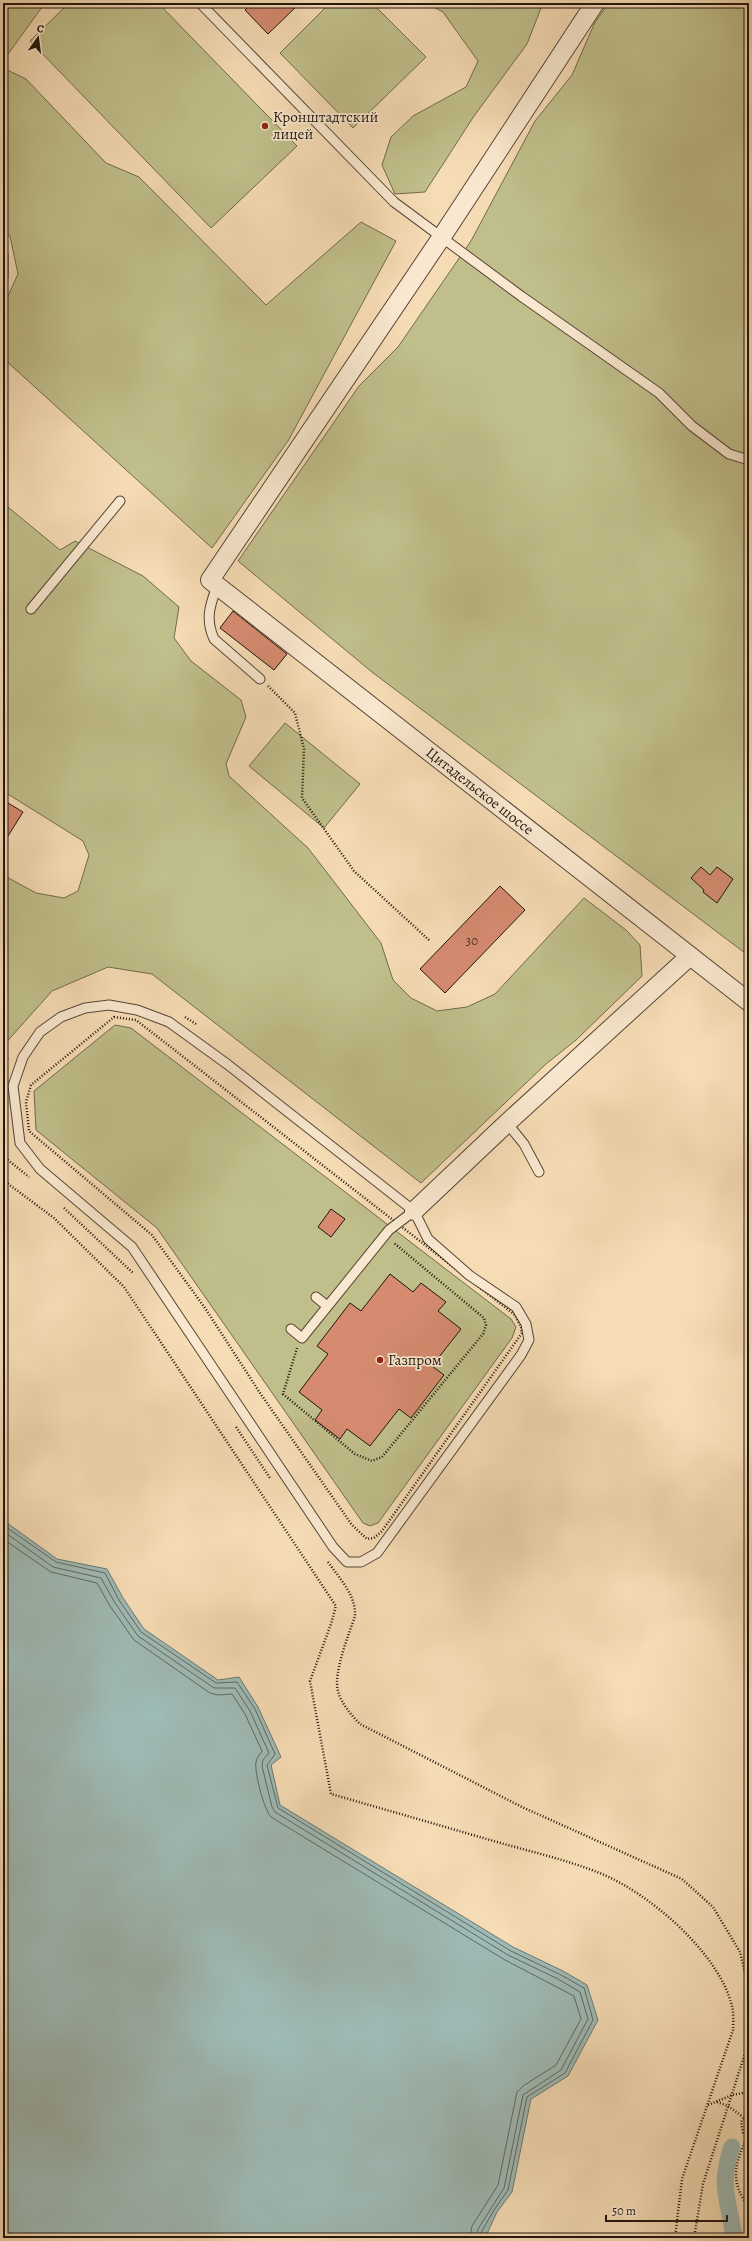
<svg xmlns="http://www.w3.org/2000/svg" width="752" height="2241" viewBox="0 0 752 2241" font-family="Alegreya,serif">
	<rect width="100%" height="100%" fill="#f6dcb5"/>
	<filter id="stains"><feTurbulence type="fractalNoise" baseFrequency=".005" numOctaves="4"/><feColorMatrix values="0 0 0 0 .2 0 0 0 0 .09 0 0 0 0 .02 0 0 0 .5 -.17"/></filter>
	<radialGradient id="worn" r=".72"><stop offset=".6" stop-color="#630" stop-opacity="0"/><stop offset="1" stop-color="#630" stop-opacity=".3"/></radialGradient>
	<g fill="#c0bf8b" stroke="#706a4c">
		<path d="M3,3H45L3,61Z"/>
		<path d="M69,3H158L297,146L211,228L30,41Z"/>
		<path d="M330,3H372L426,57L353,128L280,53Z"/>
		<path d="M426,3H543L527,44L474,116L425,192L395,194L382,165L391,137L413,116L466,87L478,61L443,12Z"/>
		<path d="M609,3H749V956L372,672L238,561L359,386L398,347L471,241L535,121L572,75L595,22Z"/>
		<path d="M3,68L26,79L106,163L139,177L266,305L361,222L396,241L288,441L212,548L3,358V307L18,274L10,236L3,231Z"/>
		<path d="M3,503L60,550L75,541L143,576L179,607L174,638L191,661L241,700L246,717L226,764L229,776L308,848L381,943L393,980L411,998L437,1011L467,1007L495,994L584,898L626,930L640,945L642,976L576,1040L546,1064L421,1183L152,974L108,967L52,991L3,1046V875L36,893L64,898L78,891L89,855L83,841L3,791Z"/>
		<path d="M285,723L360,784L324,828L249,766Z"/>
		<path d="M115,1025L131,1028L511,1319L516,1327L512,1338L378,1523L370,1526L363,1523L157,1228L36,1130L34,1091Z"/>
	</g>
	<path fill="#9ebab5" stroke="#6c7872" d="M3,1520L57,1559L107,1569L123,1598L144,1629L218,1680L239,1677L258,1707L281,1757L271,1765L280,1805L513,1947L563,1971L587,1985L598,2020L568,2076L531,2099L512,2192L497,2212L485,2238H3Z"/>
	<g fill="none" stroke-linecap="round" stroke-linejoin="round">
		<g stroke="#606762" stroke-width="1">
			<path d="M3,1525L56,1562L105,1573L119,1600L141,1632L216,1683L237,1682L255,1709L275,1754L267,1765L278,1808L511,1951L561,1975L584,1988L593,2020L565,2073L527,2097L508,2190L494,2210L482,2231L481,2238"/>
			<path d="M3,1531L53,1567L101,1578L115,1603L138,1636L214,1688H235L250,1711L269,1753L263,1760L262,1766L272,1807L275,1812L508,1955L558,1979L580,1992L588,2019L561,2070L523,2095L504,2188L478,2229L476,2238"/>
			<path d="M3,1539L51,1572L97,1583L110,1606L134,1640L210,1693L218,1695L232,1694L245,1714L262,1751C260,1754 257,1757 256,1762C254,1771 264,1810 271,1817L505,1960L574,1996L581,2019L556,2065L523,2086L517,2092L498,2185L472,2226L470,2238"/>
		</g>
		<path stroke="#9ebab5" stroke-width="17" d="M732,2147C718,2188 729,2198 734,2238"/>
	</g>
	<g fill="#d68b70" stroke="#21140e">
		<path d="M252,3H300L268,34L245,10Z"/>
		<path d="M233,611L287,654L274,670L220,628Z"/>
		<path d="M3,800L23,812L3,844Z"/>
		<path d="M701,867L710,875L717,867L733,879L717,903L703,892L704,890L691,878Z"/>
		<path d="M500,886L525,910L445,993L420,969Z"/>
		<path d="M331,1209L345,1219L331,1237L318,1227Z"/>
		<path d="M390,1274L413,1292L421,1283L446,1302L438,1311L461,1329L432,1366L444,1375L411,1418L399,1409L370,1446L347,1429L340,1439L315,1420L322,1410L299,1392L328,1354L317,1346L350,1303L361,1311Z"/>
	</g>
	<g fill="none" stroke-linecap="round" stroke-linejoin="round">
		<g stroke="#564638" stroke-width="11">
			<g id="service">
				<path d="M200,3L394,202L521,296L659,393L692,426L729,454L749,460"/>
				<path d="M3,255V277"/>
				<path d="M217,586C210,605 205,619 214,639L260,679"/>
				<path d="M31,609L120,501"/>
				<path d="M109,1005L137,1010L169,1022L227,1064L414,1211L428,1239L469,1275L516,1307L526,1324L529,1340L521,1355L377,1553L361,1562H347L333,1547L132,1247L40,1169L20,1143L13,1086L23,1057L40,1032L61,1017L85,1008Z"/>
				<path d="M507,1123L524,1144L539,1172"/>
				<path d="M316,1297L327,1306"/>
				<path d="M291,1329L302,1338L389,1230L414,1211"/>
			</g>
		</g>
		<g stroke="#564638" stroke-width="20">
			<g id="minor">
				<path d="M595,3L441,238L210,580L749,1002"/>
				<path d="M414,1211L507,1123L690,956"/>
			</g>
		</g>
		<g stroke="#21140e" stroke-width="2.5" stroke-dasharray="1 2" stroke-linecap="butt">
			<path d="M268,686L295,713L304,749L302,798L354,871L430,941"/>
			<path d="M114,1017L136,1020L515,1315L521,1327L522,1333L382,1531L374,1538L367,1539L352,1525L260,1393L205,1308L152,1235L29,1131L26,1102L31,1085Z"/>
			<path d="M185,1017L196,1024"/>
			<path d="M3,1066L8,1058"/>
			<path d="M3,1156L29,1177"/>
			<path d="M3,1180L54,1218L124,1287L336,1606L331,1624L310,1681L331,1794C387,1810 442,1826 497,1842C532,1852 568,1860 602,1874C650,1894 719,1953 732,2006C734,2013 733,2023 733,2030L682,2179L675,2238"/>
			<path d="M64,1208L133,1273"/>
			<path d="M297,1348L283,1394L355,1454L372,1461L382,1457L483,1334L486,1325L484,1318L394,1243"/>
			<path d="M236,1427L270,1478"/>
			<path d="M328,1562C340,1579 356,1595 355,1616C349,1634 333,1673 338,1691C341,1703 351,1715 360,1724L522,1807L682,1879L713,1907L740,1952L749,1989"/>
			<path d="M717,2102L728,2106L743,2117"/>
			<path d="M708,2105L732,2095L749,2092"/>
			<path d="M749,2111L741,2122L743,2133L749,2139"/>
			<path d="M747,2137C735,2165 729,2181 749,2207"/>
			<path d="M694,2238L703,2184L749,2041"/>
		</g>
		<use href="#service" stroke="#f9e8cf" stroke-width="9"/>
		<use href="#minor" stroke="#f9e8cf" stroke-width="18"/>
	</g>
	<g fill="#8f2418" stroke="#f9e8cf" stroke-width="1.5">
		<circle cx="265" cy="126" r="4"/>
		<circle cx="380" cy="1360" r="4"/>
	</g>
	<g text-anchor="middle" stroke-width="3.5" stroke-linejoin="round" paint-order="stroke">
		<g font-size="13" fill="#4e3226">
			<text x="472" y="945">30</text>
		</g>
		<g font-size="15" fill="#21140e" stroke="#f9e8cf" text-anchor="start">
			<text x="273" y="122">Кронштадтский<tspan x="273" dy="17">лицей</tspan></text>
			<text x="388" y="1365">Газпром</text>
		</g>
		<g font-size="15" fill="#21140e" stroke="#f9e8cf">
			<text transform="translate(480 791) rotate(38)" y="5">Цитадельское шоссе</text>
		</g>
	</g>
	<rect width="752" height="2241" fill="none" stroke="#f6dcb5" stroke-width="16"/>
	<rect x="4" y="4" width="744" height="2233" fill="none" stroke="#21140e" stroke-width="2"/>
	<rect x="8" y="8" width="736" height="2225" fill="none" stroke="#21140e"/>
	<g transform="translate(38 38) rotate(14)" stroke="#f9e8cf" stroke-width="3" paint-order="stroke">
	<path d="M0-3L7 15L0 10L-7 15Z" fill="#21140e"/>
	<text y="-6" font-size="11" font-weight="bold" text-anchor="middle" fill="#21140e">С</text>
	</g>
	<path d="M606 2215v6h121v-6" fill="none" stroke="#21140e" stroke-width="2"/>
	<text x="612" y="2215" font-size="12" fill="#21140e" stroke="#f9e8cf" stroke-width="3" paint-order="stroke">50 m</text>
	<rect width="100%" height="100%" filter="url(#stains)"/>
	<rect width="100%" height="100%" fill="url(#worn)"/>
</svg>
